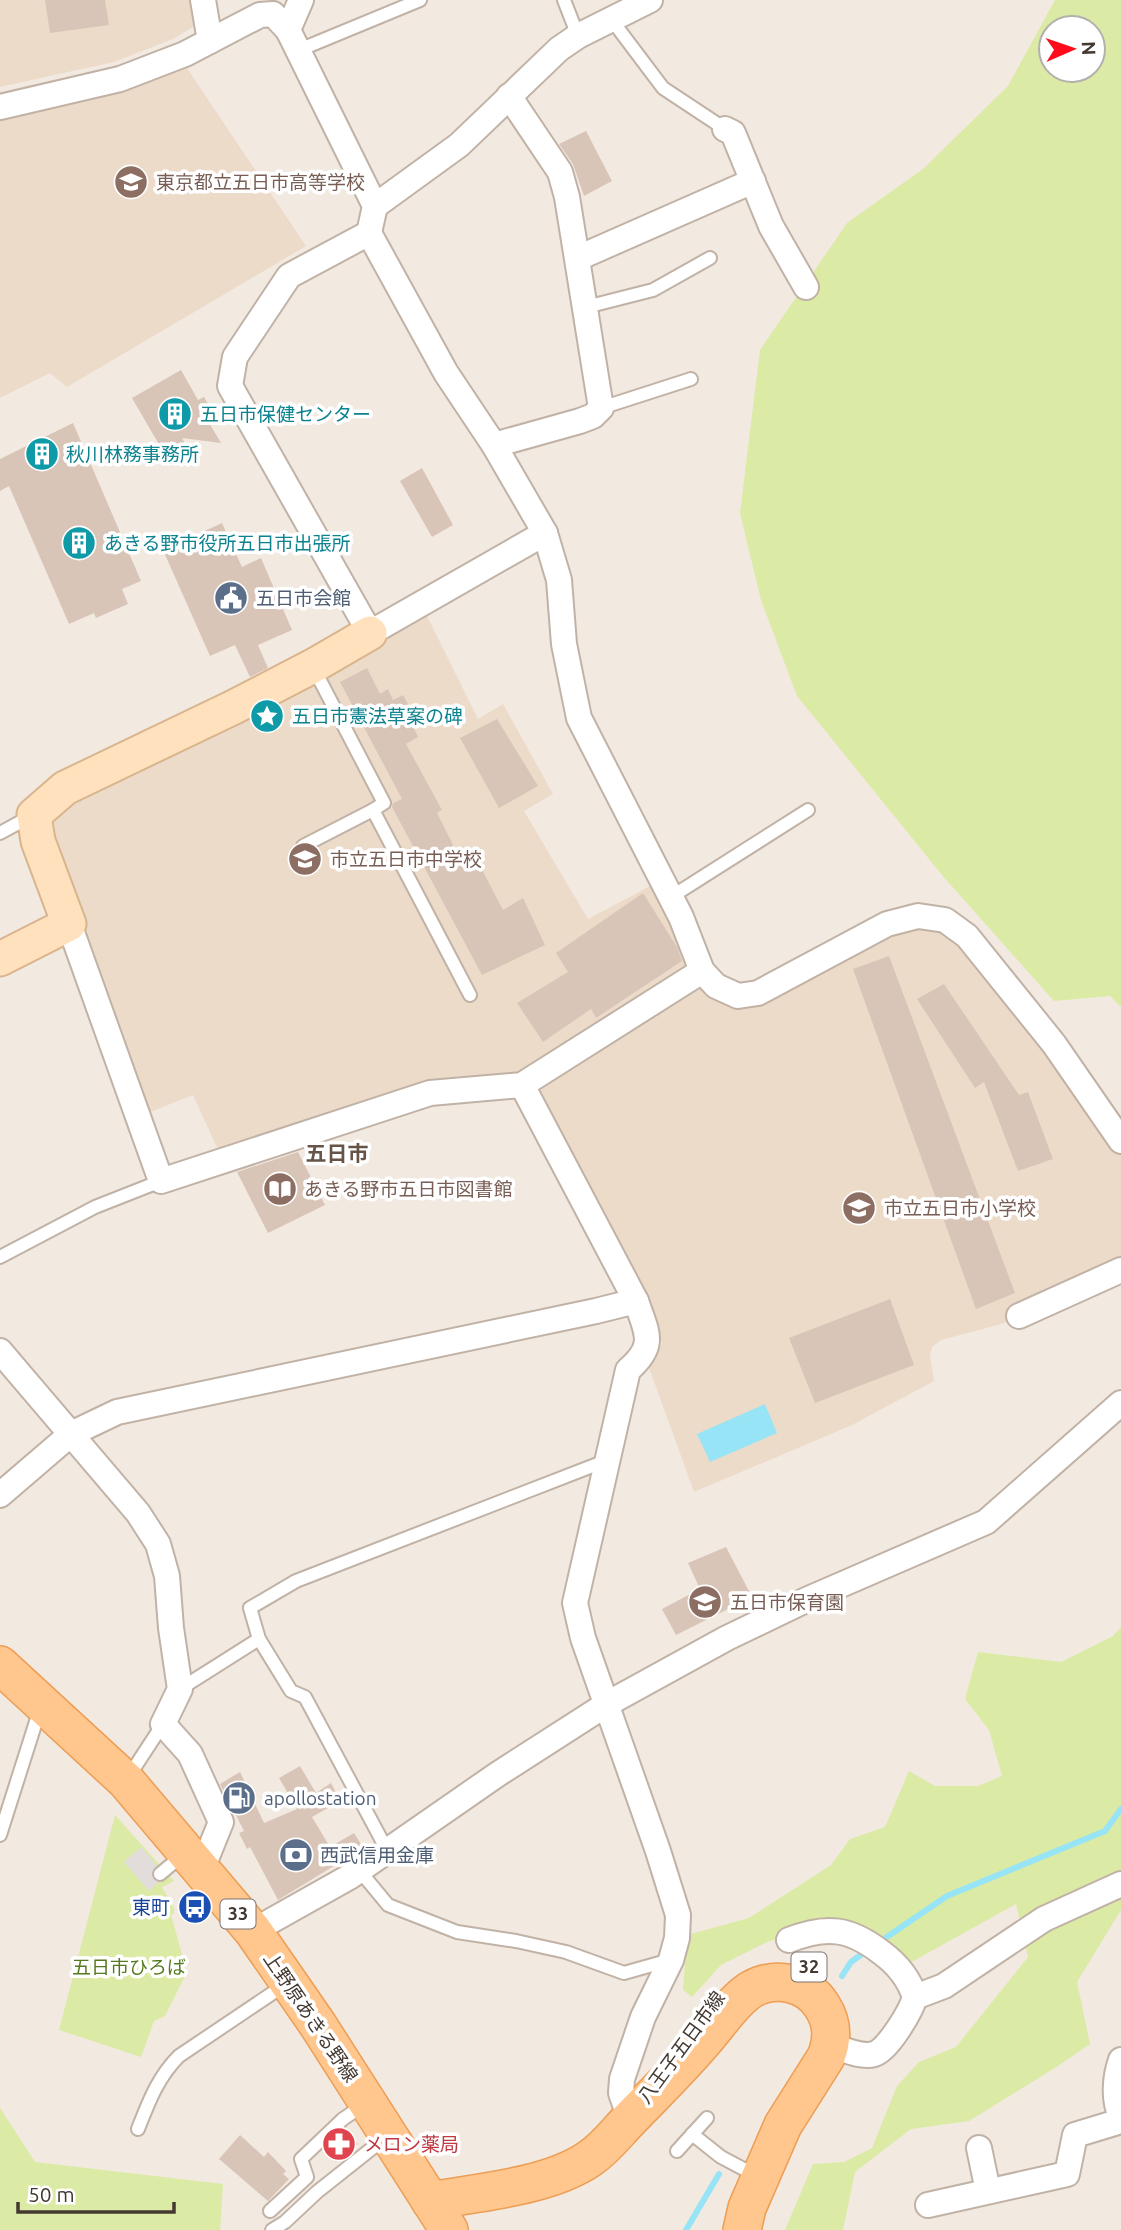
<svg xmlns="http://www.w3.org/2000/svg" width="1121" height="2230" viewBox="0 0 1121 2230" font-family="Ubuntu,'Noto Sans JP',sans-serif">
	<rect width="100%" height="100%" fill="#f2e9e1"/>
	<g fill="#eddbc9">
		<path d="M0,0H197L201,22L173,39L114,62L0,87Z"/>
		<path d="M183,62L306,246L67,387L50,373L0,398V117Z"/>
		<path d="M425,612L478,719L503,704L553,794L524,811L588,919L656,883L695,966L517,1079L220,1154L193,1095L148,1113L83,941L85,931L48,835L55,809Z"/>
		<path d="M933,928L963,940L1121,1153V1263L1014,1312L1005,1323L941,1340L932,1347L930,1356L934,1381L852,1425L694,1492L648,1365L662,1343L536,1085L694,986L717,997H765L903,931Z"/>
	</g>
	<g fill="#dbeba5" fill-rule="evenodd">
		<path d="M1055,0H1121V1007L1110,996L1054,1001L942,875L797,696L761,600L740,513L760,350L847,223L923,169L1008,86ZM1051,28H1093V70H1051Z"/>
		<path d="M1121,1627V1910L1077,1982L1090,2044L1058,2066L969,2121L911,2129L855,2172L843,2230H785L813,2164L844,2162L872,2148L897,2086L919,2062L956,2047L1028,1957L1016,1904L908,1964L868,1927L818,1926L767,1942L721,1965L692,1997L683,1990L687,1935L749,1918L831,1865L850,1839L885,1827L909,1771L935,1786H978L1002,1776L989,1730L965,1699L978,1652L1061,1662L1113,1636Z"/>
		<path d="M115,1815L174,1881L162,1887L174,1908V1913L171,1915L187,1972L165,2016L154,2021L141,2057L59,2030Z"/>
		<path d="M0,2108L35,2162L223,2184L220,2230H0Z"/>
	</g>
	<path fill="#e2ddda" d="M141,1847L166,1876L149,1891L124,1862Z"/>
	<path fill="#96e4f6" d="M765,1404L777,1433L710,1462L697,1434Z"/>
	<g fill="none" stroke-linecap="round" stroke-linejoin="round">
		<g stroke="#96e4f6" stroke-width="6">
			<path d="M878,1943L947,1896L1105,1831L1121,1809"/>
			<path d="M842,1976L851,1962L869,1949"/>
			<path d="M686,2230L719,2174"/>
		</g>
	</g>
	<g fill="#d8c5b8">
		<path d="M45,0H105L109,25L50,33Z"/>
		<path d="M586,131L612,181L584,196L573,164L559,144Z"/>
		<path d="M181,370L198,400L204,397L213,412L205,416L221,443L182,438L191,454L171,465L132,398Z"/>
		<path d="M73,423L141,581L122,589L128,604L96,618L94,613L69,624L9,486L0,491V459Z"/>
		<path d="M422,468L453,525L432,537L400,481Z"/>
		<path d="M222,523L242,567L261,558L292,630L258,645L268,668L250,677L235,645L210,656L163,550Z"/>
		<path d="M367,668L380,694L388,689L393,700L403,695L417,721L412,724L418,737L406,744L442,810L437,813L462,863L475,856L503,910L523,898L545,945L482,975L392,807L393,803L402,799L340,682Z"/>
		<path d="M497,719L538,786L499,808L460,738Z"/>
		<path d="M643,893L677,947L682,961L596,1018L591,1009L543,1042L517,1003L568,972L556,953Z"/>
		<path d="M889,956L1015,1293L976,1309L853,969Z"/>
		<path d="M944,984L1019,1095L1028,1092L1053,1159L1018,1171L984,1082L975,1088L917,999Z"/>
		<path d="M298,1152L325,1205L268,1233L237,1172Z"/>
		<path d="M890,1299L914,1365L815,1403L789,1338Z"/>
		<path d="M726,1547L752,1597L676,1635L662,1609L700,1589L688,1563Z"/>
		<path d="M300,1766L316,1793L331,1783L340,1801L312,1817L330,1847L354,1833L364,1849L343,1863L342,1861L278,1900L250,1847L247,1849L239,1833L244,1831L220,1784L240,1772L264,1823L297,1809L279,1778Z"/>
		<path d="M347,2130L358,2144L336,2162L324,2149Z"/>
		<path d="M240,2135L264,2157L268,2152L286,2171L283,2174L289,2179L268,2201L219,2159Z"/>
	</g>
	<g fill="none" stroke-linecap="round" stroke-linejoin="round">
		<g stroke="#c1b2a6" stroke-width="16">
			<g id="lane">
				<path d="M564,0L578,36"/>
				<path d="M611,19L663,88L725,129"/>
				<path d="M299,50L420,0"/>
				<path d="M586,307L653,290L710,258"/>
				<path d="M601,408L691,379"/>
				<path d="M313,667L384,803L373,810L470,995"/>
				<path d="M0,833L33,815"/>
				<path d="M303,846L373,810"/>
				<path d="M671,897L808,810"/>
				<path d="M0,1257L95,1207L161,1181"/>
				<path d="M259,1639L291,1691L305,1697L387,1850"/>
				<path d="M180,1689L259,1639L250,1608L296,1581L608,1460"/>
				<path d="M127,1779L163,1724"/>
				<path d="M0,1835L40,1709"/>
				<path d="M359,1870L388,1905L457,1932L516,1941L566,1952L624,1973L670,1960"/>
				<path d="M160,1874L184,1854"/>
				<path d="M138,2129C149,2101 158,2077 179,2056L286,1984"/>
				<path d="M692,2134L721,2157L757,2176"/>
				<path d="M677,2151L707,2118"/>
				<path d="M270,2211L307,2177L301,2159L343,2119L365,2104"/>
				<path d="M272,2230L285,2222L317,2192L385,2138"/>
			</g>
		</g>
		<g stroke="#c1b2a6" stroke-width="28">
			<g id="street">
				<path d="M203,0L210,41"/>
				<path d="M288,30L301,0"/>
				<path d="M0,107L120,79L185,54L260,15L273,14L288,30L375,206"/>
				<path d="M725,129L733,133L771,226L806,287"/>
				<path d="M369,233L446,373L494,445L545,533L559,580L564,644L579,718L681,917L702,971L716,986L738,996L758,993L887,924L918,916L945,920L967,936L1054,1044L1121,1141"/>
				<path d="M578,258L753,181"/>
				<path d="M494,445L580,421L593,416L601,408L567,197L560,172L509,96"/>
				<path d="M545,533L370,633L230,386L235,357L289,276L369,233L375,206L459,145L559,49L578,36L650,0"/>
				<path d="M69,924L161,1181L430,1093L522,1085L702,971"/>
				<path d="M522,1085L636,1301C647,1333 657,1345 628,1370L575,1603L583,1638L658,1851L678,1915L677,1938L671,1960L643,2017L622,2079L621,2093L630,2119"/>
				<path d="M1019,1316L1121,1270"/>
				<path d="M0,1351L138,1513L158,1544L167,1576L171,1628L180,1689L163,1724L190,1754L221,1822L202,1869"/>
				<path d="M0,1495L71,1434L117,1412L596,1311L636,1301"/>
				<path d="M253,1931L351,1876L498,1774L607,1704L727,1638L806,1600L986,1522L1121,1403"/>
				<path d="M789,1940C827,1925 850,1928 882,1953C897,1964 909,1979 915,1997"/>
				<path d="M830,2045C843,2049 861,2058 874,2054C888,2050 911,2011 915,1997L944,1986L1044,1919L1121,1884"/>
				<path d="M1121,2060C1115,2077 1113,2099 1121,2116"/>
				<path d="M979,2148L988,2191"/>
				<path d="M928,2205L1067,2174L1075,2135L1121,2121"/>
			</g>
		</g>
		<g stroke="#d9b58e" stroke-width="37">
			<path id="secondary" d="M0,959L69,924L38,841L34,815L65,788L234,707L313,666L370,633"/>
		</g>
		<g stroke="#ed9e54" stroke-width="40">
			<g id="primary">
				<path d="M0,1665L126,1781L253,1931L318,2025L449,2230"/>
				<path d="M430,2201C479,2192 548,2187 589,2159C606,2148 617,2132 631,2118C657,2091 684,2065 708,2036C721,2021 735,1999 752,1989C776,1976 807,1982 822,2006C833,2023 833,2039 826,2057L783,2125L747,2208L742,2230"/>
			</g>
		</g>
		<use href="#lane" stroke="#fff" stroke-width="12"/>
		<use href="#street" stroke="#fff" stroke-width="24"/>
		<use href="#secondary" stroke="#ffe1be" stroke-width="33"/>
		<use href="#primary" stroke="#ffc68d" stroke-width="37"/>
	</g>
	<defs>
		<g id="school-disc" transform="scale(1.75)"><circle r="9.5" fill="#8d6e63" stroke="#fff"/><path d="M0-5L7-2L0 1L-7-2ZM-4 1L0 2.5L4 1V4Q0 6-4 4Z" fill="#fff"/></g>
		<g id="building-disc" transform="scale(1.75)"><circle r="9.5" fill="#0f9aa8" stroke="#fff"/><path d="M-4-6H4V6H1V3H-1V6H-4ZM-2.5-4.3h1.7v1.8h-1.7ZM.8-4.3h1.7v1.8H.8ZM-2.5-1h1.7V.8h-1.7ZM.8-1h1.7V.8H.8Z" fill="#fff"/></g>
		<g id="civic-disc" transform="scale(1.75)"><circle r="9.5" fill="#5c6f8a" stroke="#fff"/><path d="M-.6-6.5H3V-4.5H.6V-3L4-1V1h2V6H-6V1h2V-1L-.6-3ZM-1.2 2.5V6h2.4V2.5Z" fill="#fff"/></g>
		<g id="sight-disc" transform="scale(1.75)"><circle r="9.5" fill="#0f9aa8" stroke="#fff"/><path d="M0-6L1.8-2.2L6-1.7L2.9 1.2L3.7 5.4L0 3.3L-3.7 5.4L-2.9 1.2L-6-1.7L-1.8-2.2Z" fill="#fff"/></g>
		<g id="library-disc" transform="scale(1.75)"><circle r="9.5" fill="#8d6e63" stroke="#fff"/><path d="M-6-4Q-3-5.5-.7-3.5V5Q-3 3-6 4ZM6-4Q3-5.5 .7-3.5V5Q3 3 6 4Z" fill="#fff"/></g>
		<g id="fuel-disc" transform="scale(1.75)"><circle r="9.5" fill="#5c6f8a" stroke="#fff"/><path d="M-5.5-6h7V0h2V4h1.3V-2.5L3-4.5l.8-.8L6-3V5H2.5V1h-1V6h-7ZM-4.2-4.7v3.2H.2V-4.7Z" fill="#fff"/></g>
		<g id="bank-disc" transform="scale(1.75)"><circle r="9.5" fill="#5c6f8a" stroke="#fff"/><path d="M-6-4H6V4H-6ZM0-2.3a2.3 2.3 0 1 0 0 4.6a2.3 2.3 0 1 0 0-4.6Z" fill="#fff"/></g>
		<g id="bus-disc" transform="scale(1.75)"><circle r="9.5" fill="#1a4fb4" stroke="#fff"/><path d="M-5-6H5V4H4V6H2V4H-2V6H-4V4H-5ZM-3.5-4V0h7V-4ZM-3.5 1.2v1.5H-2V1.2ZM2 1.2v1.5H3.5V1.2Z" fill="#fff"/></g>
		<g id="pharmacy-disc" transform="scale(1.75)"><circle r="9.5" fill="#e0444e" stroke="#fff"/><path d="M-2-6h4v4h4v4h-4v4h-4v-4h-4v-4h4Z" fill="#fff"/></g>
	</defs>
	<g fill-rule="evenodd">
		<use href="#school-disc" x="131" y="182"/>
		<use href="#building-disc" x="175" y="414"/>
		<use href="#building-disc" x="42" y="454"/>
		<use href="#building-disc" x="79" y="543"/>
		<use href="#civic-disc" x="231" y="598"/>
		<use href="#sight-disc" x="267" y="716"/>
		<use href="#school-disc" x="305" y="859"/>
		<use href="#library-disc" x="280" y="1189"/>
		<use href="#school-disc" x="859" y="1208"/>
		<use href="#school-disc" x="705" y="1602"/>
		<use href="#fuel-disc" x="239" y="1798"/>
		<use href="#bank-disc" x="296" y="1855"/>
		<use href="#bus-disc" x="195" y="1907"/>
		<use href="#pharmacy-disc" x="339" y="2144"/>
	</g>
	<g text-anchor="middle" stroke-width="7" stroke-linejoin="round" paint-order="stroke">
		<g fill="#fff" stroke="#7c746f" stroke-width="2">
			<rect x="220.5" y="1899.5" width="35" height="29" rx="5"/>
			<rect x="791.5" y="1952.5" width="35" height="29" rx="5"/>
		</g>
		<g font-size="18" font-weight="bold" fill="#443931">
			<text x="238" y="1920">33</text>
			<text x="809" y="1973">32</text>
		</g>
		<g font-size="19" fill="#785e54" stroke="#fff" text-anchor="start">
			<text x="156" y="189">東京都立五日市高等学校</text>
			<text x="330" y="866">市立五日市中学校</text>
			<text x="304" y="1196">あきる野市五日市図書館</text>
			<text x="884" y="1215">市立五日市小学校</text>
			<text x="730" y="1609">五日市保育園</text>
		</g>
		<g font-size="19" fill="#0d838f" stroke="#fff" text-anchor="start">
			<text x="200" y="421">五日市保健センター</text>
			<text x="66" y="461">秋川林務事務所</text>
			<text x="104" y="550">あきる野市役所五日市出張所</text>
			<text x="292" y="723">五日市憲法草案の碑</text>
		</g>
		<g font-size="19" fill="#4e5e75" stroke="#fff" text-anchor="start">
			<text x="256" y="605">五日市会館</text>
			<text x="264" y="1805">apollostation</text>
			<text x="320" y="1862">西武信用金庫</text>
		</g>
		<g font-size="19" fill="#164399" stroke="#fff" text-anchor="end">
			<text x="170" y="1914">東町</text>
		</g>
		<g font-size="19" fill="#557921" stroke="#fff">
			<text x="129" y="1974">五日市ひろば</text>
		</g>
		<g font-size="19" fill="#443931" stroke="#fff">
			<text transform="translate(311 2017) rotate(56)" y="7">上野原あきる野線</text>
			<text transform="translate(681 2047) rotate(-54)" y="7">八王子五日市線</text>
		</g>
		<g font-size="19" fill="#be3a42" stroke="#fff" text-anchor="start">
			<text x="364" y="2151">メロン薬局</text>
		</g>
		<g font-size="21" font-weight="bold" fill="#675448" stroke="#fff">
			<text x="337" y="1161">五日市</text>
		</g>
	</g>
	<g transform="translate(1072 49) rotate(88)"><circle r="33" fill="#ffffff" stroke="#b4b0ad" stroke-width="2"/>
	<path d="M0-5L12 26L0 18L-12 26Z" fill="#ff0b1b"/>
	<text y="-10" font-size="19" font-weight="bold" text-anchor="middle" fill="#443931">N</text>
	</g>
	<path d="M18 2202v10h156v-10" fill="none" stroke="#443931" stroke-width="3.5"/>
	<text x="28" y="2202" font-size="21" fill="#443931" stroke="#ffffff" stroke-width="5" paint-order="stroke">50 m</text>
</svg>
